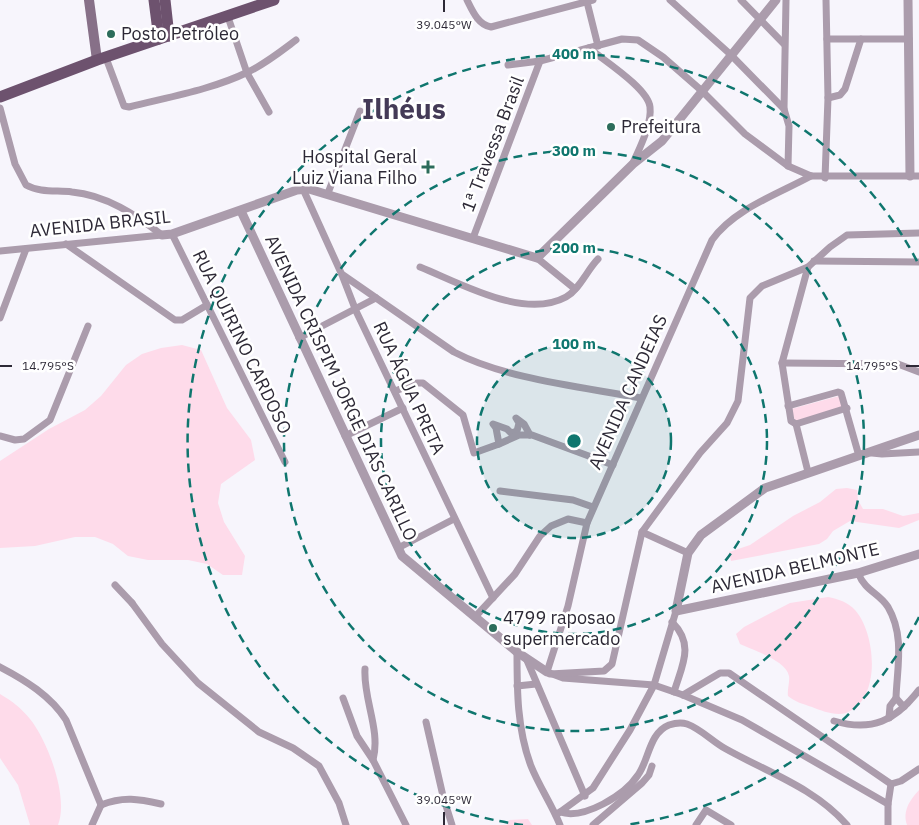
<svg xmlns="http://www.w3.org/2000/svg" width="919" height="825" viewBox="0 0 919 825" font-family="'IBM Plex Sans',sans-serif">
	<rect width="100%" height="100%" fill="#f7f5fc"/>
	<g fill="#fedbea">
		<path d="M182,345L201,350L227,408L251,440L255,460L221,484L218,503L224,522L245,556L242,575H223L207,564L188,560H148L128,556L113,544L95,537H75L35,546L0,548V461L49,429L85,410L101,396L126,365L142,354L161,348Z"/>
		<path d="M839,396L842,408L795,421L791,409Z"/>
		<path d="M847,488L857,490L858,500L863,509H883L903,516L919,513V520L899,528L850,521L833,531L827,539L819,544L731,561L729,552L750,545L793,516L820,502L836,489Z"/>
		<path d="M828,597C838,599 848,602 855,610C876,633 882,700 846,713C835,716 822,711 812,707C803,704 795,702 788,696C787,690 790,682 789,676C786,660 752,650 740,644L736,634L744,627L790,603Z"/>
		<path d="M0,694C12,701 21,708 30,719C48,741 69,798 58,825H30L18,785L0,758Z"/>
		<path d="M919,790V825H907C902,811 910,800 919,790Z"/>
		<path d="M528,819L532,825H507L509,820Z"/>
	</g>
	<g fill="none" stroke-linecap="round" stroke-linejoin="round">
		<g stroke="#ab9cac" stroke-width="7">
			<path d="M467,0C472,10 478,25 491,27L593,0"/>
			<path d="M670,0L730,54L784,109L789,126L788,166"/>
			<path d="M741,0L784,44"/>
			<path d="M587,2L598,46"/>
			<path d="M228,17L247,73L269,112"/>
			<path d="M827,39H909"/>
			<path d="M589,48C603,60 648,88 650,107C652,124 640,147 633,163"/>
			<path d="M106,58L124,106L129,107C168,97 211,90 248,72C265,64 280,52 296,40"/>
			<path d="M508,65L540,61L622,39L638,40L663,57L702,91L745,134L788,166L811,176H919"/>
			<path d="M828,98L840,95L845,89L861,39"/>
			<path d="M0,108L15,164L26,185C40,193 57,190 72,192C106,195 136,215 162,235"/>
			<path d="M784,109L786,0"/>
			<path d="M811,176C778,194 734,209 712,240L587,523L568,606L547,672L563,678L654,685L683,695L742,720L888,804V825"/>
			<path d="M825,178L828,98L826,0"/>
			<path d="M303,189L342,275L356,311L493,598"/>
			<path d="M328,193L360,111"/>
			<path d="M172,234L285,462"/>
			<path d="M473,238L540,61"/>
			<path d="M66,244L175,320H182L207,305"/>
			<path d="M0,251L162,235"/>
			<path d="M537,258L575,289"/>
			<path d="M814,261L919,262"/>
			<path d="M420,267C460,283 524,320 566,297C580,289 587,270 598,259"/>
			<path d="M343,275L454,352C505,379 583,387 641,398"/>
			<path d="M0,318L26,249"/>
			<path d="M299,338L376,298"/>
			<path d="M782,363L898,364L919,372"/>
			<path d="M395,391L417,383H423L463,415L474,453L499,444L496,428L493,424L507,429L511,433L517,431L519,423L516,418L524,424L530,435"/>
			<path d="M788,406L838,392L841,393L859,456"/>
			<path d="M796,424L791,421L782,363L808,267L830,247L847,235L919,233"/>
			<path d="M796,424L847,408"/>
			<path d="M796,424L808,472"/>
			<path d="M0,436L15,440L24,439L50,420L88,326"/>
			<path d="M345,436L403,408"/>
			<path d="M499,444L519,435H532L613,465"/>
			<path d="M872,453L882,454L919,452"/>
			<path d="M500,491L573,500L593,507"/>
			<path d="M642,532L688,553"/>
			<path d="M398,548L454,519"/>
			<path d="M858,573C866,592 878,592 888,607C905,636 897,668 896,698L904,707"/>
			<path d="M115,585L132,603"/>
			<path d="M132,603L162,644L198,683L259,732L293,748L319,766L339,803L346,825"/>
			<path d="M475,617L515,574L540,536L551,526L568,519L587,523"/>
			<path d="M672,622C695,645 682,665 674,692"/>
			<path d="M517,652C517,690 517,729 531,766C539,786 552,805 560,825"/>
			<path d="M526,658L585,796"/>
			<path d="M0,667C25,680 51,696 66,720L101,805"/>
			<path d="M365,669C363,699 381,730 373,760"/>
			<path d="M550,674L604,671L612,664L642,532L700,453L727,423L738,401L750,298L762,286L808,267"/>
			<path d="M517,686L536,684"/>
			<path d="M683,695L720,673H729L891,784"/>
			<path d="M343,698L357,736L373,760L406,825"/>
			<path d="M889,718L890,706L896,698"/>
			<path d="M834,721C872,732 895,721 919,690"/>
			<path d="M426,722L443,796L452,825"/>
			<path d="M888,804L891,784L901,781L919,769"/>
			<path d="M101,805C123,796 139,799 161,804"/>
			<path d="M560,812C584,820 625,795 638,775C649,760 649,733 669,725C675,723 681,722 687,724C701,729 713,742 726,749C767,772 815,788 847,825"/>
			<path d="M556,815L593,788L630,730L654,685L676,611"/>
			<path d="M92,825L101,805"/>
			<path d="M593,825L642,783L649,775L652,766"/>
			<path d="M696,825L706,810L731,825"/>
		</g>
		<g stroke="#ab9cac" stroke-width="9">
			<path d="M908,0L910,176"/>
			<path d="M241,211L402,556L517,652L547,672"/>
			<path d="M162,235L172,234L297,190L309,189L537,258L633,164L662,141L776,0"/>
			<path d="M919,435L765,488L701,535L688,553L676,611L858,573L919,554"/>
		</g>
		<path stroke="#877088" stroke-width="10" d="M89,0L97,60"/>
		<g stroke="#6d526e" stroke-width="11">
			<path d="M154,0L159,39"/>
			<path d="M165,0L169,36"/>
			<path d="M0,97L97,60L274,0"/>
		</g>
	</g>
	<path fill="none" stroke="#2d2936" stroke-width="2" d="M444,0V12M0,366H12M906,366H919M444,812V825"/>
	<circle cx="574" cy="441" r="97" fill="#0f766e" fill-opacity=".12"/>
	<g fill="none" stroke="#0f766e" stroke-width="2.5" stroke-dasharray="9 6">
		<circle cx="574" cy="441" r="97"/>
		<circle cx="574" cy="441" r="193"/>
		<circle cx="574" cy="441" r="290"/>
		<path d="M919 617A387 387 0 0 1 625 825M523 825A387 387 0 1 1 919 265"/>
	</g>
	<g fill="#2c6c5b" stroke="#fff" stroke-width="2">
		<circle cx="111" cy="34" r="5"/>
		<circle cx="611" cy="127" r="5"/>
		<path d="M425.5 159.5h5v5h5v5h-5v5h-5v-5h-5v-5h5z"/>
		<circle cx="493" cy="628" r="5"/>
	</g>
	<g text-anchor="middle" stroke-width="5" stroke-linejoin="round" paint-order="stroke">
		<g font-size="18" fill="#2d2936" stroke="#fff" text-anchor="start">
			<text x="121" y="40">Posto Petróleo</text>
			<text x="621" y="133">Prefeitura</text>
			<text x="417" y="163" text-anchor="end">Hospital Geral<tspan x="417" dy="21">Luiz Viana Filho</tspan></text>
			<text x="503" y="624">4799 raposao<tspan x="503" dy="21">supermercado</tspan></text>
		</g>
		<g font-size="18" fill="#2d2936" stroke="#fff">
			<text transform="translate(493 144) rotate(-69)" y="6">1ª Travessa Brasil</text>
			<text transform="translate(100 224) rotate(-6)" y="6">AVENIDA BRASIL</text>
			<text transform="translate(242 342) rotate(64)" y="6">RUA QUIRINO CARDOSO</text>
			<text transform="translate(341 388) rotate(65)" y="6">AVENIDA CRISPIM JORGE DIAS CARILLO</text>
			<text transform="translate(409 388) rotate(65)" y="6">RUA ÁGUA PRETA</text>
			<text transform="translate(628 392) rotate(-66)" y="6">AVENIDA CANDEIAS</text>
			<text transform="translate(795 568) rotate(-13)" y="6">AVENIDA BELMONTE</text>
		</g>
		<g font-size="28" font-weight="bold" fill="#443a57" stroke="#fff">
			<text x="404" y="119">Ilhéus</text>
		</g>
	</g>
	<g font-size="12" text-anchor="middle" fill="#2d2936" stroke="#fff" stroke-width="5" stroke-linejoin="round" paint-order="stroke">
		<text x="444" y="29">39.045°W</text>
		<text x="48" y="370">14.795°S</text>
		<text x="872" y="370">14.795°S</text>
		<text x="444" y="804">39.045°W</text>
	</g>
	<circle cx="574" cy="441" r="8" fill="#0f766e" stroke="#fff" stroke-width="2.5"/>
	<g font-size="15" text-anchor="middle" font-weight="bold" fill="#0f766e" stroke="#fff" stroke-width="5" stroke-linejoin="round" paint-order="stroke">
		<text x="574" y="59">400 m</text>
		<text x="574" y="156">300 m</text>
		<text x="574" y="253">200 m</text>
		<text x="574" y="349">100 m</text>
	</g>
</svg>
